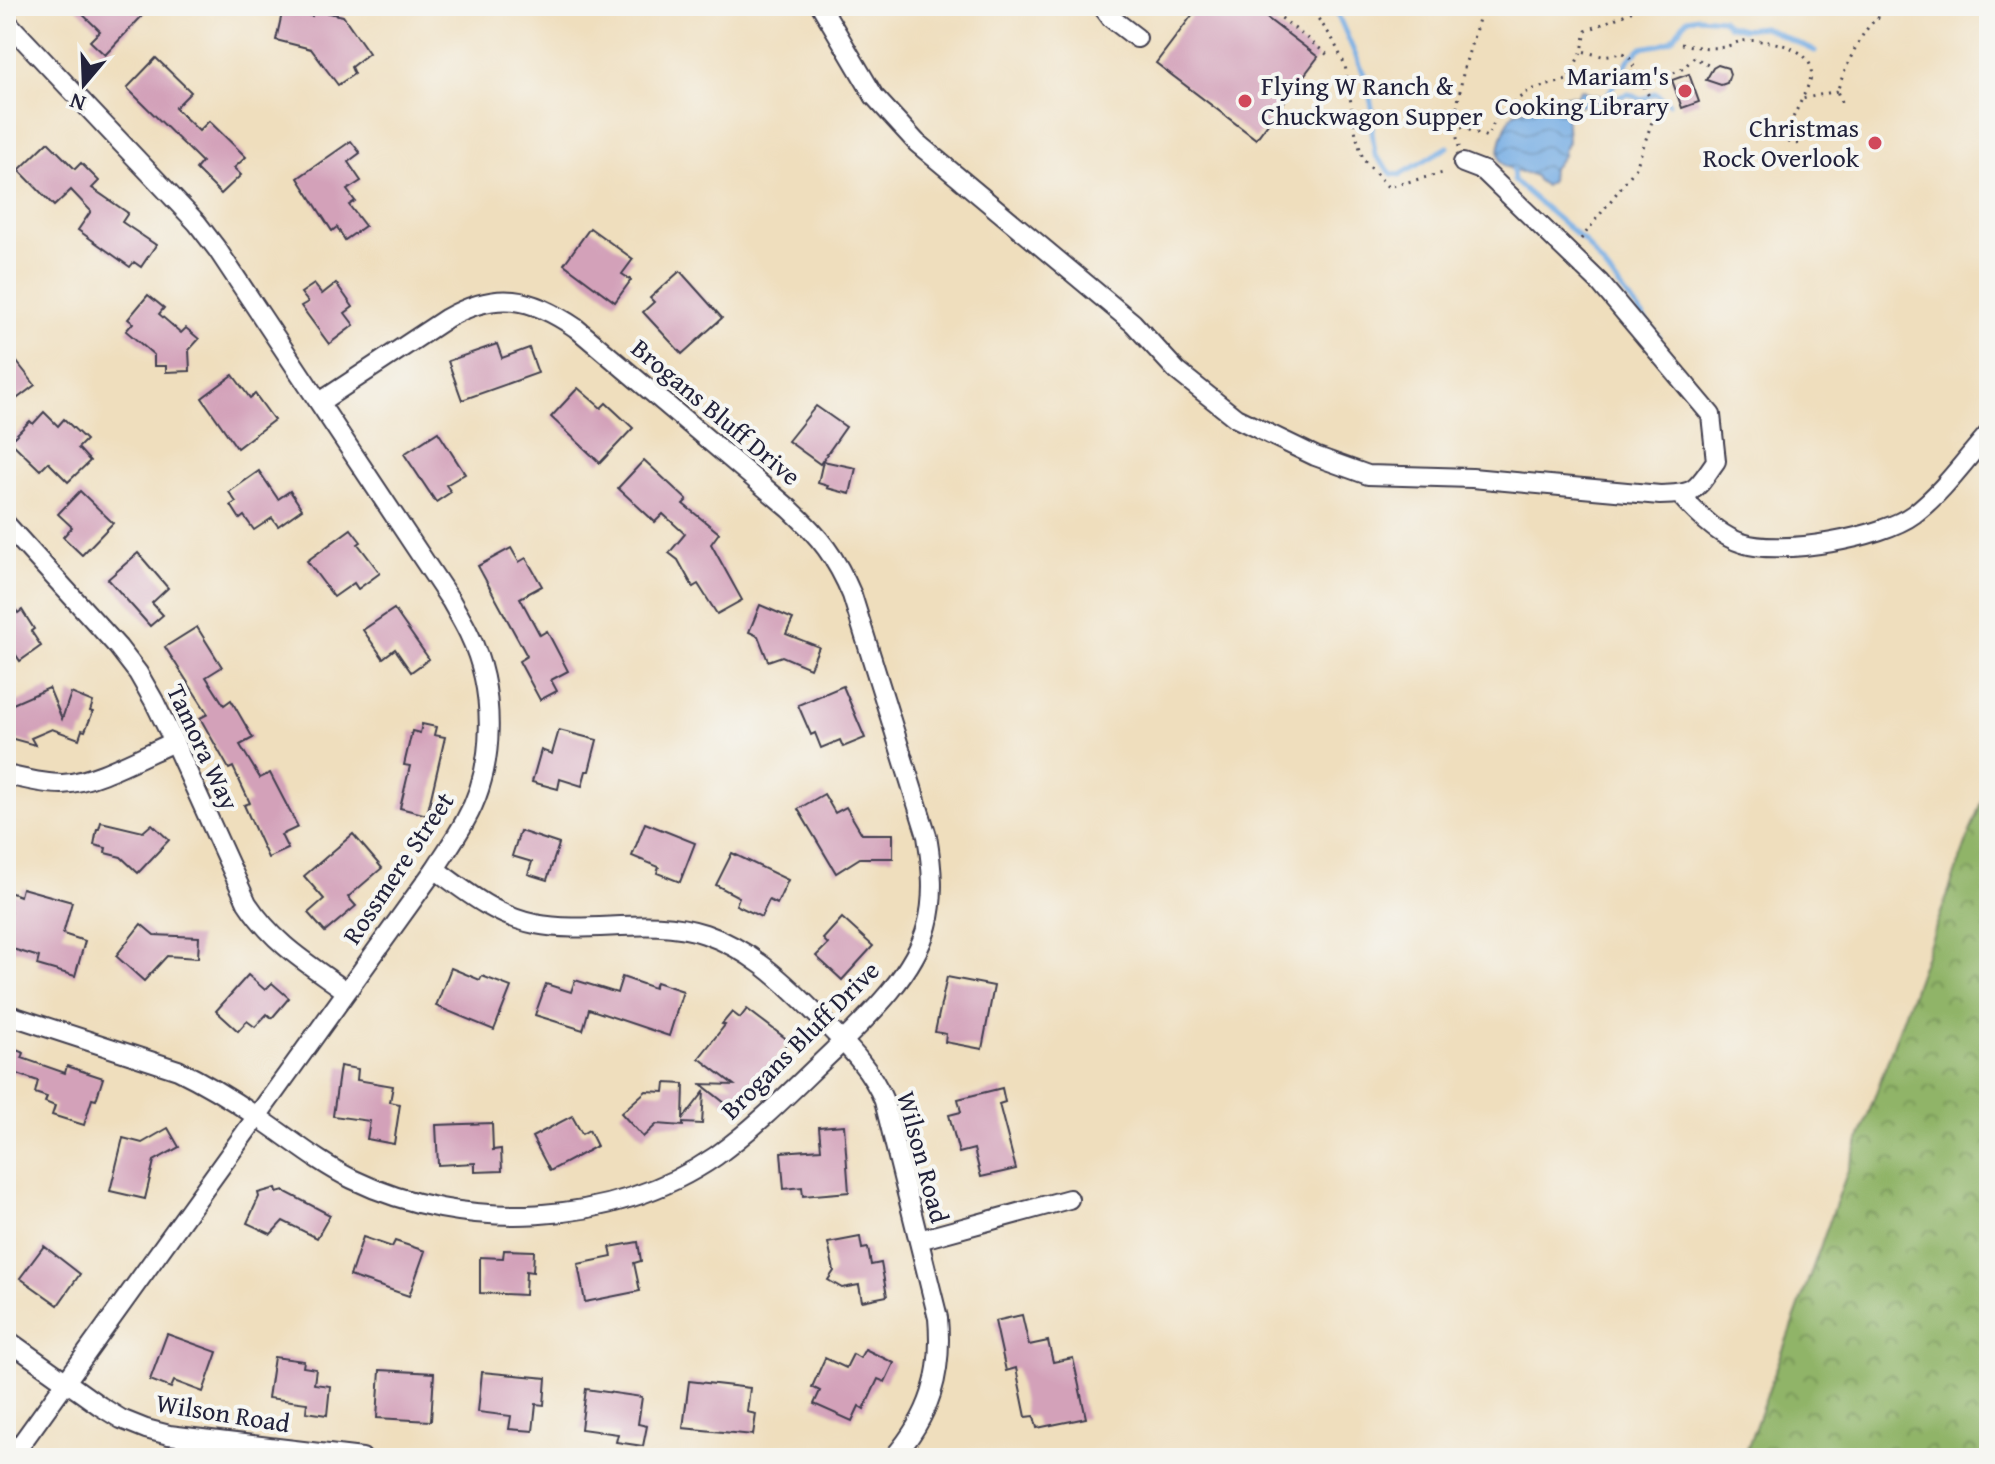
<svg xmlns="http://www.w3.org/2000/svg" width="1995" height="1464" viewBox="0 0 1995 1464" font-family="'Gentium Book Plus',serif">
	<defs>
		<pattern id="forest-crowns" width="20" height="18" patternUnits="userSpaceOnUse" patternTransform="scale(2)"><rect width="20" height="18" fill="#90b468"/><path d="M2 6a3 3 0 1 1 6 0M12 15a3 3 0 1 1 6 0" fill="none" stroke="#759257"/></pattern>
		<pattern id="water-waves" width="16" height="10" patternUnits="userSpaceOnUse" patternTransform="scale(2)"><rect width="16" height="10" fill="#74ace3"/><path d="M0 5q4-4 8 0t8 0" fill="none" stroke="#5f8cb9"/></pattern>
	</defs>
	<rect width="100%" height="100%" fill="#f6f6f2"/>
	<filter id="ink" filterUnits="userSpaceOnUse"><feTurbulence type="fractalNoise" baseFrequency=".0125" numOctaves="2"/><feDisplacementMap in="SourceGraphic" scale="16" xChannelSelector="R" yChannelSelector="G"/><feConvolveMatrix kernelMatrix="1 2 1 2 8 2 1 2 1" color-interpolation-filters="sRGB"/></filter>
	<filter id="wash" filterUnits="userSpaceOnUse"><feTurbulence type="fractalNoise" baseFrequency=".006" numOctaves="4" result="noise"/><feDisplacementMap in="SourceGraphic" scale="32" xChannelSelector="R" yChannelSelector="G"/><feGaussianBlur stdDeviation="1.8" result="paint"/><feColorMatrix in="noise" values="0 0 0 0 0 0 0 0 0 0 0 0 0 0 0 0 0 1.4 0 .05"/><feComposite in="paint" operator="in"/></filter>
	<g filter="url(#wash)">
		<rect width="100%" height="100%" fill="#efdebd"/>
		<path fill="url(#forest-crowns)" stroke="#596b52" stroke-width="2" d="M1989,780V1458H1744Z"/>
		<path fill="url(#water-waves)" stroke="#4b678f" stroke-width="2" d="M1580,90H1583L1589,94L1601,96V101C1595,101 1592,103 1587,105C1579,107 1573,105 1566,108L1568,142L1563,151L1564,154L1555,166L1552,168L1551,181L1545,186L1537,180L1535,176C1526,173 1513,171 1505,166C1491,156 1506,123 1514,113C1538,105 1551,93 1577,96Z"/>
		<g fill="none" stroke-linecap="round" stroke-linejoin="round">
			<g stroke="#74ace3" stroke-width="5">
				<path d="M1334,6L1366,79L1373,112L1372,131L1375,155L1392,174L1400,175L1448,147"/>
				<path d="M1601,98L1607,96L1629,59L1641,48L1659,45L1672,40L1687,19L1698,17L1722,19L1728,25L1743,29L1763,27L1815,51"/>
				<path d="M1601,101L1629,94L1642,100L1655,93L1669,103"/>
				<path d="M1513,169L1514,181L1584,241L1659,337"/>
			</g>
		</g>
		<g id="blocks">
			<g fill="#d3a1b9">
				<path d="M74,6H136L144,14L105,55L90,41L100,31Z"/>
				<path d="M1199,6H1251L1318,57L1256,139L1156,63Z"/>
				<path d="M283,9L312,16L314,10L343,16L369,53L351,67L354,74L338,85L311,49L276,40Z"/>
				<path d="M156,58L191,92L175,108L199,131L209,121L246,157L234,168L241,175L221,194L196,169L202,162L127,88Z"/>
				<path d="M1718,65L1728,68L1730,74L1727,83L1721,85L1706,80L1713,68Z"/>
				<path d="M1689,74L1699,102L1682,108L1672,80Z"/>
				<path d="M351,141L360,153L348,162L361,181L347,190L355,201L349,205L365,226L345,240L337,227L332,231L298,178Z"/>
				<path d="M48,142L75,169L81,163L99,181L92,188L128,213L122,222L156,245L141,267L134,262L130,267L78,230L91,211L71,190L54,206L19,170Z"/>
				<path d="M590,228L633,259L622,274L631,280L615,302L564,264Z"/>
				<path d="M680,271L722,318L682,354L643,312L654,302L650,298Z"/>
				<path d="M336,283L353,307L345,313L354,325L329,344L301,306L308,302L301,293L314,284L322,294Z"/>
				<path d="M148,295L164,308L159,314L181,333L186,328L199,339L189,350L190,371L166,372V366H154V355L126,331L133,323L128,319Z"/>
				<path d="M497,344L502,358L529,348L538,373L462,400L448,361Z"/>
				<path d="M6,348L35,385L6,407Z"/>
				<path d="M233,375L250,398L255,394L274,420L237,448L202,398Z"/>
				<path d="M578,388L601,408L606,403L633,428L600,463L551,417Z"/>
				<path d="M816,406L846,427L820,464L788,441Z"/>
				<path d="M44,412L58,426L64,419L86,440L78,448L90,461L68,482L48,462L40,470L10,441L30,421L33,424Z"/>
				<path d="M438,432L465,474L446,485L451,492L436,502L404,454Z"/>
				<path d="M644,460L687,500L683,504L719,533L711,544L742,600L717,614L698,584L693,587L678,560L669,553L685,534L663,514L655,522L618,488Z"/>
				<path d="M823,461L856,468L850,494L827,488L828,486L818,483Z"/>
				<path d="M259,471L278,499L290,491L302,509L278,526L272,518L254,530L244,516L240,519L231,505L236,502L229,492Z"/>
				<path d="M80,491L113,523L82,555L63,537L72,527L58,514Z"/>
				<path d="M351,529L361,542L358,544L380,573L358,589L354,583L334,597L307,561Z"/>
				<path d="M511,548L519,562L526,558L542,586L520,598L540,635L547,631L568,671L551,680L557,691L540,700L519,661L527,656L478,566Z"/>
				<path d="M138,553L168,588L152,603L163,615L150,626L108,579Z"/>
				<path d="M6,596L18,613L22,610L34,629L31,631L41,646L20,661L6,640Z"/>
				<path d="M760,605L793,619L786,634L819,647L810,668L782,656L768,661L758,636L749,632Z"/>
				<path d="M394,609L429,659L411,672L395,649L383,658L363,630Z"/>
				<path d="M197,627L222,667L206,677L224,705L231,700L253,738L240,745L260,778L270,773L298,827L281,835L288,849L268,858L244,805L250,803L233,767L229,769L200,718L208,714L165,647Z"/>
				<path d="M843,686L865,738L843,747L840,740L821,748L815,733L811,735L798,705Z"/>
				<path d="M49,688L62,719L71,693L93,702L90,711L93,712L85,731L82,730L79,739L52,729L31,738L35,745L6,737V707Z"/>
				<path d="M422,724L436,727L434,735L445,737L427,815L400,808L410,766L404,765L412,731L420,733Z"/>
				<path d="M559,730L597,740L589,771H586L582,786L560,779L558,789L532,782L541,750L552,754Z"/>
				<path d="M824,794L835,813L846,807L862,834H893V858H860L836,873L798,809Z"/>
				<path d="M101,822L143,832L152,824L169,840L138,873L121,857L105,853L106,848L94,845L97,829H99Z"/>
				<path d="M645,823L695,843L680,882L657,873L659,867L632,856Z"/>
				<path d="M520,831L559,844L547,880L528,874L532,862L512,856Z"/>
				<path d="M353,834L382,868L348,897L356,906L325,932L308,913L324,899L304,876Z"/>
				<path d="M732,853L788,880L777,904L769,900L761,917L736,905L739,897L716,885Z"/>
				<path d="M22,888L72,902L63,934L85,941L75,976L37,965L39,957L6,947V925L10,913L6,912V891L20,896Z"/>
				<path d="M842,918L873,946L842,980L816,956L828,944L823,939Z"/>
				<path d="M141,924L154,935L199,937L198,958L167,956L144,981L116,956Z"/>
				<path d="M451,968L480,980L482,976L511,987L494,1030L436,1006Z"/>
				<path d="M248,975L265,990L272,983L289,998L272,1018L267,1014L255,1027L247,1021L238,1031L216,1011Z"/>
				<path d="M622,977L654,988L656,982L683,991L669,1036L589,1009L583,1030L535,1015L546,984L571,992L575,980L617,993Z"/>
				<path d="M947,977L994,986L982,1049L945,1042L946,1034L935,1032Z"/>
				<path d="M747,1009L789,1041L735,1111L701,1084L734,1085L699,1058L725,1025L722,1024L732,1012L740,1018Z"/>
				<path d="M6,1046L24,1053L22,1058L65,1073L67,1066L103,1078L96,1100L92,1099L84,1125L52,1115L55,1106L45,1102L47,1097L35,1093L38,1081L6,1070Z"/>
				<path d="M340,1066L358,1069L357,1080L393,1086L390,1102L400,1104L394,1144L367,1139L370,1121L333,1116Z"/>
				<path d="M665,1083L684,1084L683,1119L704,1092L702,1124L683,1123V1126L657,1124L643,1137L621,1113L646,1091L664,1092Z"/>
				<path d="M1002,1088L1005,1102L999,1104L1016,1169L981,1177L974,1149L959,1153L949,1115L961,1112L958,1099Z"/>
				<path d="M572,1116L582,1134L589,1130L597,1146L550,1171L532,1137Z"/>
				<path d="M492,1123L493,1150L501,1149L502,1171L475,1172V1163L438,1165L436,1125Z"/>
				<path d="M844,1125L849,1192L803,1196L802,1187L784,1189L781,1152L821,1149L819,1127Z"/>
				<path d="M168,1128L179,1147L154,1161L145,1199L110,1191L123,1138L142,1143Z"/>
				<path d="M276,1188L277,1193L284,1191L330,1215L317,1238L283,1221L271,1234L247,1223L259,1197L258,1193Z"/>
				<path d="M363,1237L392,1247L395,1241L425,1251L409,1296L350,1276Z"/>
				<path d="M860,1237L862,1249L868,1248L871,1265L881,1263L887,1296L862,1301L859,1285L842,1288L828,1280L834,1271L828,1243Z"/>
				<path d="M638,1242L641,1261L634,1263L640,1291L585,1302L578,1264L612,1257L610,1247Z"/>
				<path d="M44,1246L80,1274L58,1305L20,1278Z"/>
				<path d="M504,1250L534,1251L533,1272L526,1271L525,1295L480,1293V1257L503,1258Z"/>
				<path d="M1022,1315L1029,1345L1048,1341L1053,1362L1073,1358L1086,1418L1037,1428L1034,1416L1026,1417L1016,1368L1006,1371L995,1321Z"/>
				<path d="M167,1334L217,1352L203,1392L174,1381L171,1388L150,1380Z"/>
				<path d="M865,1349L894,1363L885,1382L878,1379L864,1409L859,1406L852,1421L814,1404L820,1391L812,1387L825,1358L846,1368L853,1354L860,1358Z"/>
				<path d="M274,1357L304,1361L303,1367L316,1369L314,1384L330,1386L327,1415L306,1412L307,1403L268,1398Z"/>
				<path d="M380,1370L434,1373L431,1421L377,1418Z"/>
				<path d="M482,1372L546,1378L544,1405L536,1404L533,1431L509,1429L511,1416L478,1412Z"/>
				<path d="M689,1381L750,1388L747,1412L756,1414L753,1435L683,1428Z"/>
				<path d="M586,1389L642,1397L638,1424L647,1426L643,1446L616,1442L618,1434L581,1429Z"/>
			</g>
		</g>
	</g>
	<g filter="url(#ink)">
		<use href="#blocks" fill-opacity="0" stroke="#413e4e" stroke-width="2"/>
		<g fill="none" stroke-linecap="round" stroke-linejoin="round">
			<g stroke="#413e4e" stroke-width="22">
				<g id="minor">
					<path d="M821,6L874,96L917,143L1133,323L1177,371L1236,418L1315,456L1368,475L1472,478L1660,495C1698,494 1695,490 1716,461L1711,415L1600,283L1484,171L1463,163"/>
					<path d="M1102,6L1111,18L1137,38"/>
					<path d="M6,21L197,223L217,249L451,601C457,612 464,623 469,634C496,690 496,767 465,821C456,838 445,853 435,869L11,1458"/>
					<path d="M1680,495C1696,513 1719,536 1742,543C1780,556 1882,538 1914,514C1943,492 1965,460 1989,433"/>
					<path d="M6,524L118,647L138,673L154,701L174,742L247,903C274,944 307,963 346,991"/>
					<path d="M6,775C25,779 43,784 62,784C94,783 143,755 174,742"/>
					<path d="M435,869C466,892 496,916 535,924C591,935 650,915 705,934C749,949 781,979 813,1011C840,1039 870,1065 884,1101L938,1318C943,1374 930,1416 893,1458"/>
					<path d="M6,1014L178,1070C205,1083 231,1099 256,1116C288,1137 317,1162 352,1179C463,1233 614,1227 716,1156C759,1125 795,1087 833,1051C868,1017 914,974 927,926C935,897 932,866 927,836L852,595C836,557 820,537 790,509L576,328C531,297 497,290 447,318L320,402"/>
					<path d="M919,1240L1069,1199"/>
					<path d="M6,1339L100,1406L121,1419L146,1429L169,1435L362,1458"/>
				</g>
			</g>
			<g stroke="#413e4e" stroke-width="3" stroke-dasharray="2 6" stroke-linecap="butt">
				<path d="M1309,6L1332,38L1345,65L1356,135L1363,159L1388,187L1447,172"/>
				<path d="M1269,8L1329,56"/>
				<path d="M1263,15L1271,6"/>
				<path d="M1681,44C1695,47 1710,49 1724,47C1730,46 1736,42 1742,41C1763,38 1816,46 1811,76C1810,83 1805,92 1802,99L1837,91"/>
				<path d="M1645,87L1684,68L1694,57L1713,68"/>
				<path d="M1841,102L1837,91C1845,70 1860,30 1878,18L1879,6"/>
				<path d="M1454,124L1487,137L1499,113L1530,90L1567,80L1582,51L1586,31L1645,6"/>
				<path d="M1798,144L1784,141L1786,132L1802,99"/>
				<path d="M1459,147L1454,124L1464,68L1483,6"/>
				<path d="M1581,239L1636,168L1656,110L1628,55L1623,53L1602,56L1582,51"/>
			</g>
			<use href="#minor" stroke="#fff" stroke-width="18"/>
		</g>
	</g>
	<g fill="#d1495b" stroke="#f6f6f2" stroke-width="3">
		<circle cx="1685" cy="91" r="8"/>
		<circle cx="1245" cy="101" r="8"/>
		<circle cx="1875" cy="143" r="8"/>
	</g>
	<g text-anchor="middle" stroke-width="8" stroke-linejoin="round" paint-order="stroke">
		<g font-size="26" fill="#22223b" stroke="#f6f6f2" text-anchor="end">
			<text x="1669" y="85">Mariam's<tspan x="1669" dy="30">Cooking Library</tspan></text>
			<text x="1261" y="95" text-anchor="start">Flying W Ranch &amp;<tspan x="1261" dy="30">Chuckwagon Supper</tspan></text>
			<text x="1859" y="137">Christmas<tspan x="1859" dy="30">Rock Overlook</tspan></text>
		</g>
		<g font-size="26" fill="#22223b" stroke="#f6f6f2">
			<text transform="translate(716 412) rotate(40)" y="9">Brogans Bluff Drive</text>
			<text transform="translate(203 747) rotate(65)" y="9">Tamora Way</text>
			<text transform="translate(398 868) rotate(-56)" y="9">Rossmere Street</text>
			<text transform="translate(800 1040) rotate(-45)" y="9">Brogans Bluff Drive</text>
			<text transform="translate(923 1157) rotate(75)" y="9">Wilson Road</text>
			<text transform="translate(223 1413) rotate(9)" y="9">Wilson Road</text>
		</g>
	</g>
	<rect width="1995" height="1464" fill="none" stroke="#f6f6f2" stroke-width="32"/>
	<g transform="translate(84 84) rotate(199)" stroke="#f6f6f2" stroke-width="6" paint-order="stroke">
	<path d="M0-6L14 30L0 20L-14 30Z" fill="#22223b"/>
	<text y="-12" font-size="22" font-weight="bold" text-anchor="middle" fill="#22223b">N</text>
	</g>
</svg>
